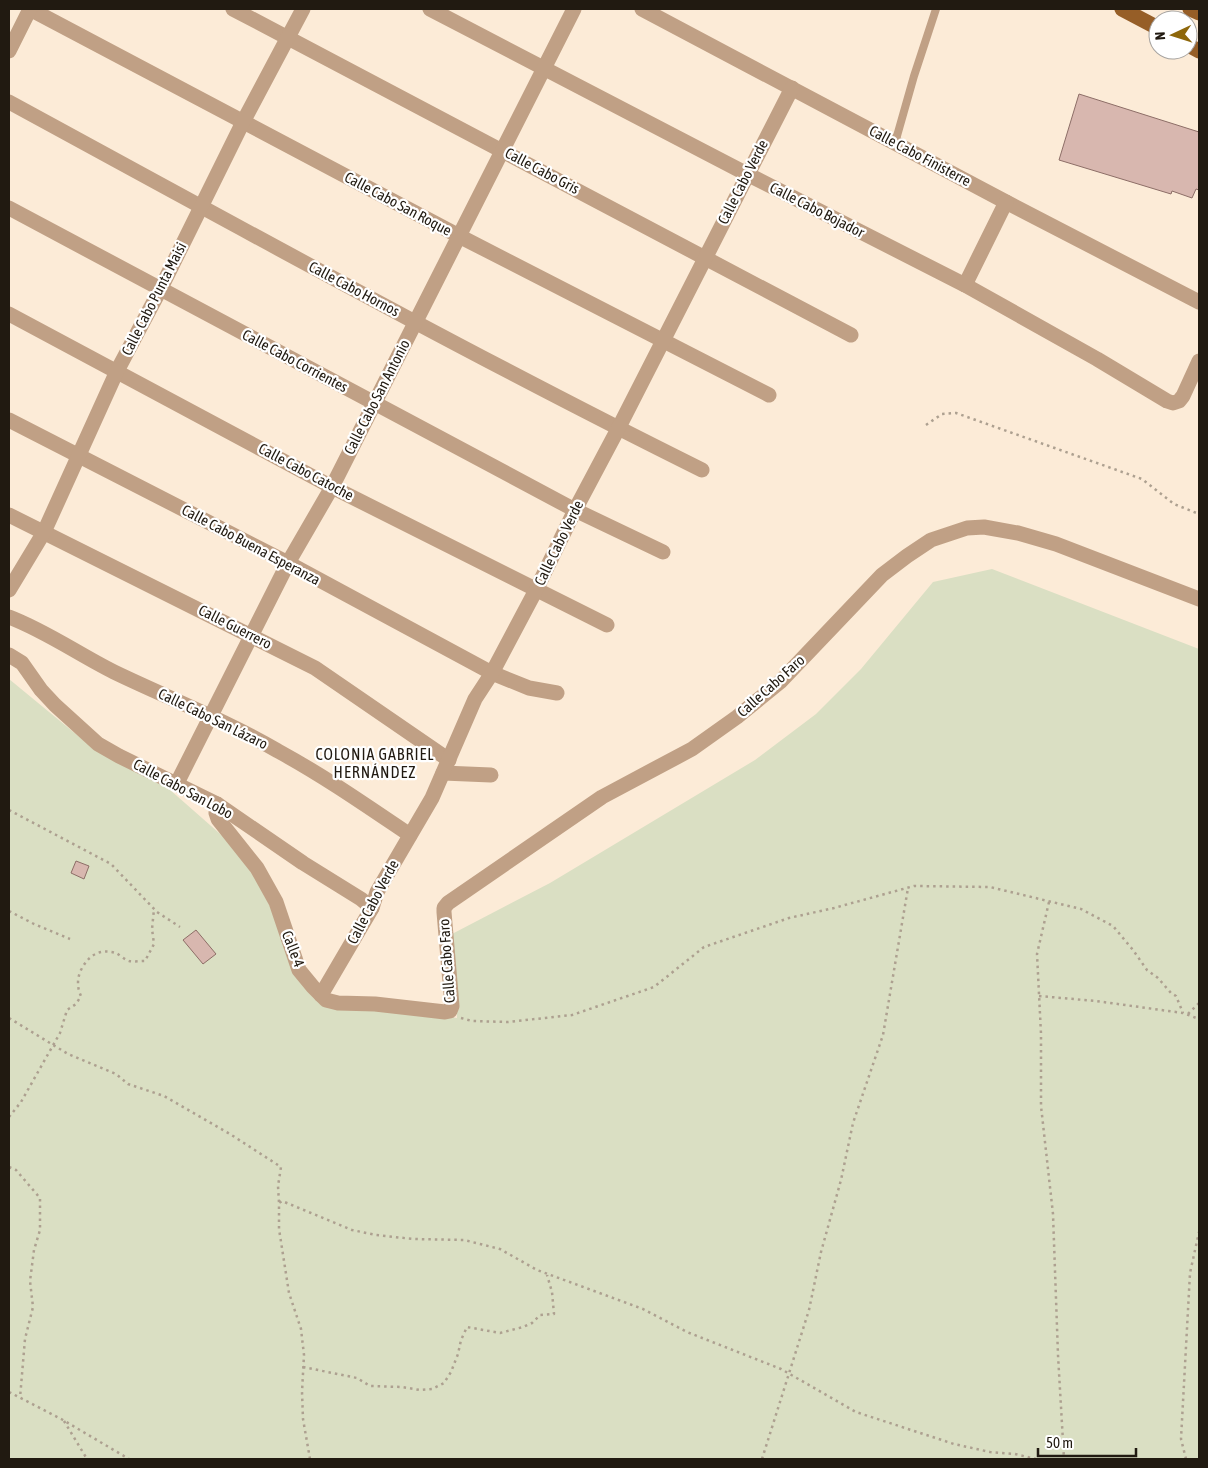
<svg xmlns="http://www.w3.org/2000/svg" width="1208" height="1468" viewBox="0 0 1208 1468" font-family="'Asap Condensed',sans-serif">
	<rect width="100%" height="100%" fill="#fcebd7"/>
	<path fill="#dadfc3" d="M992,569L1199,649V1459H9V679L88,744L169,789L243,854L318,999L457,1018L452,934L550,883L755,760L816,714L861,669L933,582Z"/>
	<g fill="#d8b7af" stroke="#8d6e67">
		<path d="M1079,94L1199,132V190L1196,189L1192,198L1172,191L1171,194L1059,160Z"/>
		<path d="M76,861L89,866L84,879L71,873Z"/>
		<path d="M196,930L216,954L203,964L183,940Z"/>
	</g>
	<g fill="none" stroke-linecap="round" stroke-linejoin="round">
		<g stroke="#ada090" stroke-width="2.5" stroke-dasharray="2.5 4" stroke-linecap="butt">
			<path d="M926,425L942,414L956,413L1142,479L1174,504L1199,514"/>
			<path d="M9,810L111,864L157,912L180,927"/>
			<path d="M1049,902L1037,954L1041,1034V1106L1053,1214L1058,1355L1064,1459"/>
			<path d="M9,911L34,924L70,939"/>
			<path d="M1039,996L1096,1001L1183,1013L1199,1019"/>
			<path d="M1188,1014L1199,1003"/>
			<path d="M9,1018L68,1054L116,1074L128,1084L164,1096L230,1134L281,1167L278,1186L279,1203"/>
			<path d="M461,1018L472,1021L508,1022L572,1015L654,987L704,947L789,918L834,908L914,886L990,887L1081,909L1113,926L1133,950L1147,970L1158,978L1171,993L1176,996L1183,1013"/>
			<path d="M9,1117L21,1102L60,1033L67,1010L76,1004L81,996C77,988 77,978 81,970C88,956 99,948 116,953C120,955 125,960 129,961C134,962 140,961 145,961L154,944L152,929L154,909"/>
			<path d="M9,1167L16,1170L40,1198V1230L34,1250L30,1281L33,1307L25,1339L20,1398"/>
			<path d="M303,1367L357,1378L370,1386L402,1387L420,1390L432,1389L444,1383L451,1372L458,1354L461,1340L467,1327L500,1333L523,1327L532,1323L540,1315L554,1314L552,1292L547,1275"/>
			<path d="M9,1392L63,1420L129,1459"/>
			<path d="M64,1421L87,1459"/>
			<path d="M310,1459L303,1419L302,1392L304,1355L301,1329L289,1293L279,1229V1203L282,1201L352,1230L376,1235L413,1239L464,1240L500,1249L537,1270L643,1309L687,1332L781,1369L856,1412L954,1444L990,1452L1015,1454L1036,1459"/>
			<path d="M762,1459L809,1310L821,1252L841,1180L853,1123L883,1035L908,888"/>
			<path d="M1186,1459L1181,1439L1190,1273L1199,1232"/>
		</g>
		<path stroke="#c0a085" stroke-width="8" d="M895,143L914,76L936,9"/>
		<g stroke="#c0a085" stroke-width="15">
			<path d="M30,9L459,236L769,395"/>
			<path d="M233,9L851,335"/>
			<path d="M430,9L747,174L965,285L1097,359L1167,401L1173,403L1179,401L1183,396L1199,361"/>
			<path d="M642,9L1006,202L1199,302"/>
			<path d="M9,51L30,9"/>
			<path d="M9,102C239,227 468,354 702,470"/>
			<path d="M9,208L575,510L663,552"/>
			<path d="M965,285L1006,202"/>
			<path d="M9,314L332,487L607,625"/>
			<path d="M9,420L288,563L492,673L529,688L557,693"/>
			<path d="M9,515L315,668L449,760"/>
			<path d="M9,590L44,532L117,371L160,290L243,122L303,9"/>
			<path d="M9,617C46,631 78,654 114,672C168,698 225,720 278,751C324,776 367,806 410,835"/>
			<path d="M9,655L22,663L41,690L55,705L98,744L119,756L217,804L303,863L361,899L372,908"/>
			<path d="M443,773L491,775"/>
			<path d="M177,783L288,563L332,487L574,9"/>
			<path d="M217,804L216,813L218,819L257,868L276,902L299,970L313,987L326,1000L338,1003L375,1004L445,1012L450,1011L452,1006L444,912V908L448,903L602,797L692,749L737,717L780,682L882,575L907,556L931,540L967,528L984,527L1018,533L1056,544L1199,599"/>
			<path d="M321,995L372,908L377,892L432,798L475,699L492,673L536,590L575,510L618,429L792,88"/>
		</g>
		<g stroke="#965e27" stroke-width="15">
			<path d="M1122,9L1158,28"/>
			<path d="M1190,9L1199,13"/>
			<path d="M1188,45L1199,51"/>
		</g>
	</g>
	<g text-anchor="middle" stroke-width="4.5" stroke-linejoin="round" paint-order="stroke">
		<g font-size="15" fill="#211a11" stroke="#fff">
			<text transform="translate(920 156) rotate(28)" y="5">Calle Cabo Finisterre</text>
			<text transform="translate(542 171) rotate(28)" y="5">Calle Cabo Gris</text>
			<text transform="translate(743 182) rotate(-63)" y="5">Calle Cabo Verde</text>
			<text transform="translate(398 204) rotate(28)" y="5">Calle Cabo San Roque</text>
			<text transform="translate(817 210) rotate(27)" y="5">Calle Cabo Bojador</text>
			<text transform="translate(354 289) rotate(28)" y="5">Calle Cabo Hornos</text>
			<text transform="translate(154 299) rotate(-63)" y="5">Calle Cabo Punta Maisi</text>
			<text transform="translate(295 361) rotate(28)" y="5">Calle Cabo Corrientes</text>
			<text transform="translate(377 397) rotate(-63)" y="5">Calle Cabo San Antonio</text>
			<text transform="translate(306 472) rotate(28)" y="5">Calle Cabo Catoche</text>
			<text transform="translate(559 543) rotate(-64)" y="5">Calle Cabo Verde</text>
			<text transform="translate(251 545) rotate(28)" y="5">Calle Cabo Buena Esperanza</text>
			<text transform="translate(235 627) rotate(27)" y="5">Calle Guerrero</text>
			<text transform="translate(771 686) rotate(-42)" y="5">Calle Cabo Faro</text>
			<text transform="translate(213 719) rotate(26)" y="5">Calle Cabo San Lázaro</text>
			<text transform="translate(183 789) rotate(28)" y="5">Calle Cabo San Lobo</text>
			<text transform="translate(373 902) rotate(-62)" y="5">Calle Cabo Verde</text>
			<text transform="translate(293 949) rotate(69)" y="5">Calle 4</text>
			<text transform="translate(447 961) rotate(-94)" y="5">Calle Cabo Faro</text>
		</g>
		<g font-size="16" letter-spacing="1" fill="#211a11" stroke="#fff">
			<text x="375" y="760">COLONIA GABRIEL<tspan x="375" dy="18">HERNÁNDEZ</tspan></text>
		</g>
	</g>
	<rect width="1208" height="1468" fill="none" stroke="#211a11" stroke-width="20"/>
	<g transform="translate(1173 35) rotate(266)"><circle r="24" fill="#ffffff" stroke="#a6a3a0"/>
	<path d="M0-4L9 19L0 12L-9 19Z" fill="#8e670b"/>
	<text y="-8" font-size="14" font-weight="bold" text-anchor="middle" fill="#211a11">N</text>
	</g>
	<path d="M1038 1448v8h98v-8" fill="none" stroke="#211a11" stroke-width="2.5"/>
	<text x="1046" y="1448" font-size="15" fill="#211a11" stroke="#ffffff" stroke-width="4" paint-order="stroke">50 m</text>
</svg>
